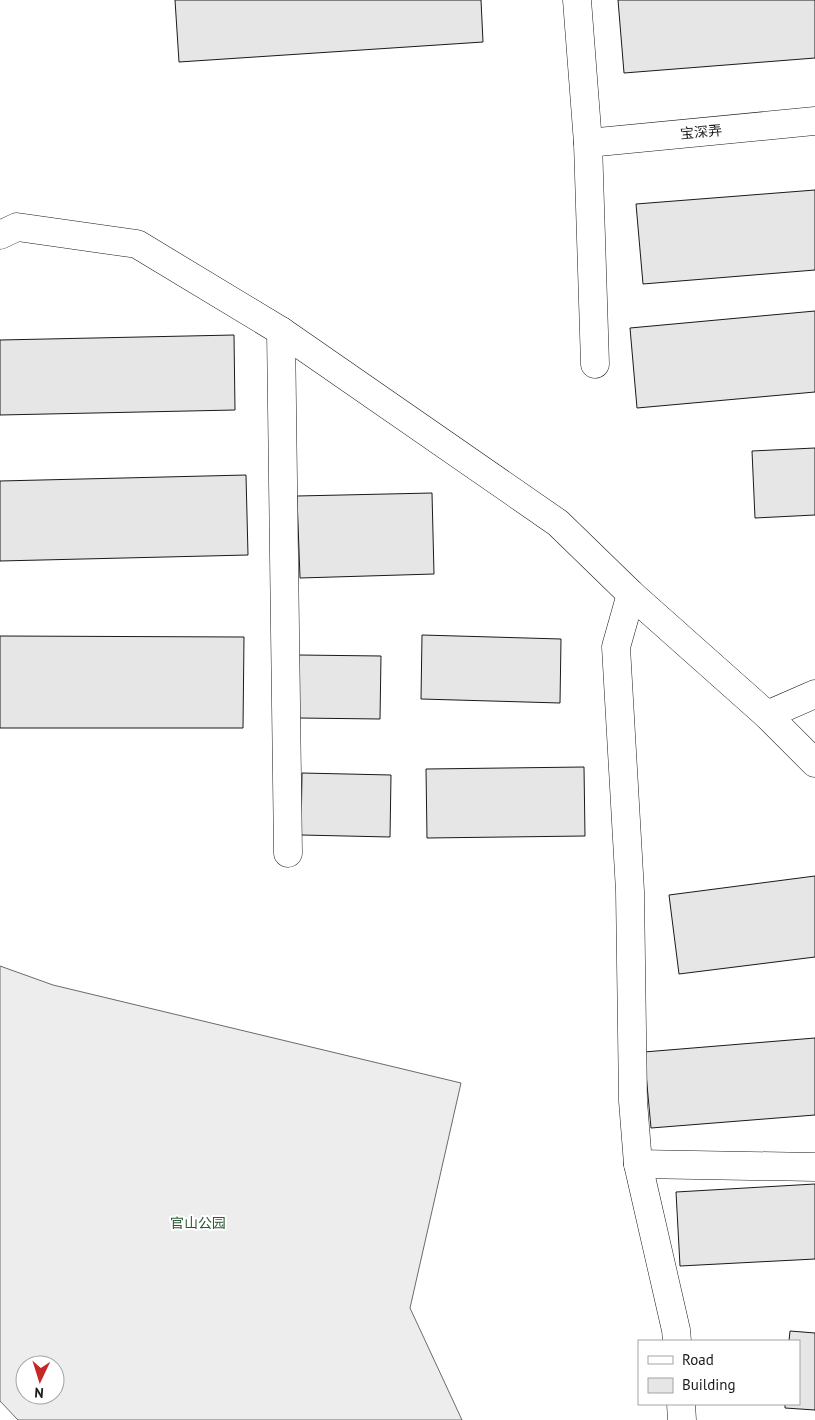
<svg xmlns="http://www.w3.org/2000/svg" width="815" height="1420" viewBox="0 0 815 1420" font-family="'PT Sans','Noto Sans SC',sans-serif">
	<rect width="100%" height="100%" fill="#fff"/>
	<path fill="#ededed" stroke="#6a6a6a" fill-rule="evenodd" d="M0,966L53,985L461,1083L410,1308L462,1420H18L0,1401ZM25,1365H55V1395H25Z"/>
	<g fill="#e6e6e6" stroke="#1a1a1a">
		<path d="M175,0H481L483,42L179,62Z"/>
		<path d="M618,0H815V58L624,73Z"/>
		<path d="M815,190V270L643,284L636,204Z"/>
		<path d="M815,311V392L637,408L630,328Z"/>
		<path d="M234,335L235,410L0,415V340Z"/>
		<path d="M815,448V515L755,518L752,451Z"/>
		<path d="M246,475L248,555L0,561V481Z"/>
		<path d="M432,493L434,574L300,578L297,496Z"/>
		<path d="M422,635L561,639L560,703L421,699Z"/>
		<path d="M0,636L244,637L243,728H0Z"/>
		<path d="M299,655L381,656L380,719L298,718Z"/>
		<path d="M584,767L585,836L427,838L426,769Z"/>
		<path d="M302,773L391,775L390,837L301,835Z"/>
		<path d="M815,876V957L679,974L669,895Z"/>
		<path d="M815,1038V1115L651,1128L644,1052Z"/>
		<path d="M815,1184V1259L680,1266L676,1192Z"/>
		<path d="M790,1331L815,1333V1410L785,1408V1404H799V1341H789Z"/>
	</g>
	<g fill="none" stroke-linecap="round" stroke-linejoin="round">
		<g stroke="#1a1a1a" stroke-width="29">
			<g id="minor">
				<path d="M577,0L588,143L595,364"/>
				<path d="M588,143L815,121"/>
				<path d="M0,235L17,227L137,244L281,331L558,523L631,594L767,715L815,763"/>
				<path d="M281,331L288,853"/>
				<path d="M631,594L616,647L630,891L633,1101L638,1164L815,1167"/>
				<path d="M767,715L815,694"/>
				<path d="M638,1164L676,1330L677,1341"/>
				<path d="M681,1404L682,1420"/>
			</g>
		</g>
		<use href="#minor" stroke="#fff" stroke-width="28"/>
	</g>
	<g text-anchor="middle" stroke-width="4" stroke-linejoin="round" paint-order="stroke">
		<g font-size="14" fill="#1a1a1a" stroke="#fff">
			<text transform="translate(701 132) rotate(-5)" y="5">宝深弄</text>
		</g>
		<g font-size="14" fill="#2b5a34" stroke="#fff">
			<text x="198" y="1228">官山公园</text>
		</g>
	</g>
	<rect x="638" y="1340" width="162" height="65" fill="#ffffff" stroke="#a3a3a3"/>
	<rect x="648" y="1356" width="25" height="8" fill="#ffffff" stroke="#a3a3a3"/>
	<text x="682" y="1365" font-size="15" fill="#1a1a1a">Road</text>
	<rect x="648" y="1378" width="25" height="15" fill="#e6e6e6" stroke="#a3a3a3"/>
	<text x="682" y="1390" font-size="15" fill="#1a1a1a">Building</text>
	<g transform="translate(40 1380) rotate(184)"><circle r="24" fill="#ffffff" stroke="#a3a3a3"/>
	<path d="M0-4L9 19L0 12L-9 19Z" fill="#c62828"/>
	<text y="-8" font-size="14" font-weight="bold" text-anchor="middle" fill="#1a1a1a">N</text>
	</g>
</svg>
